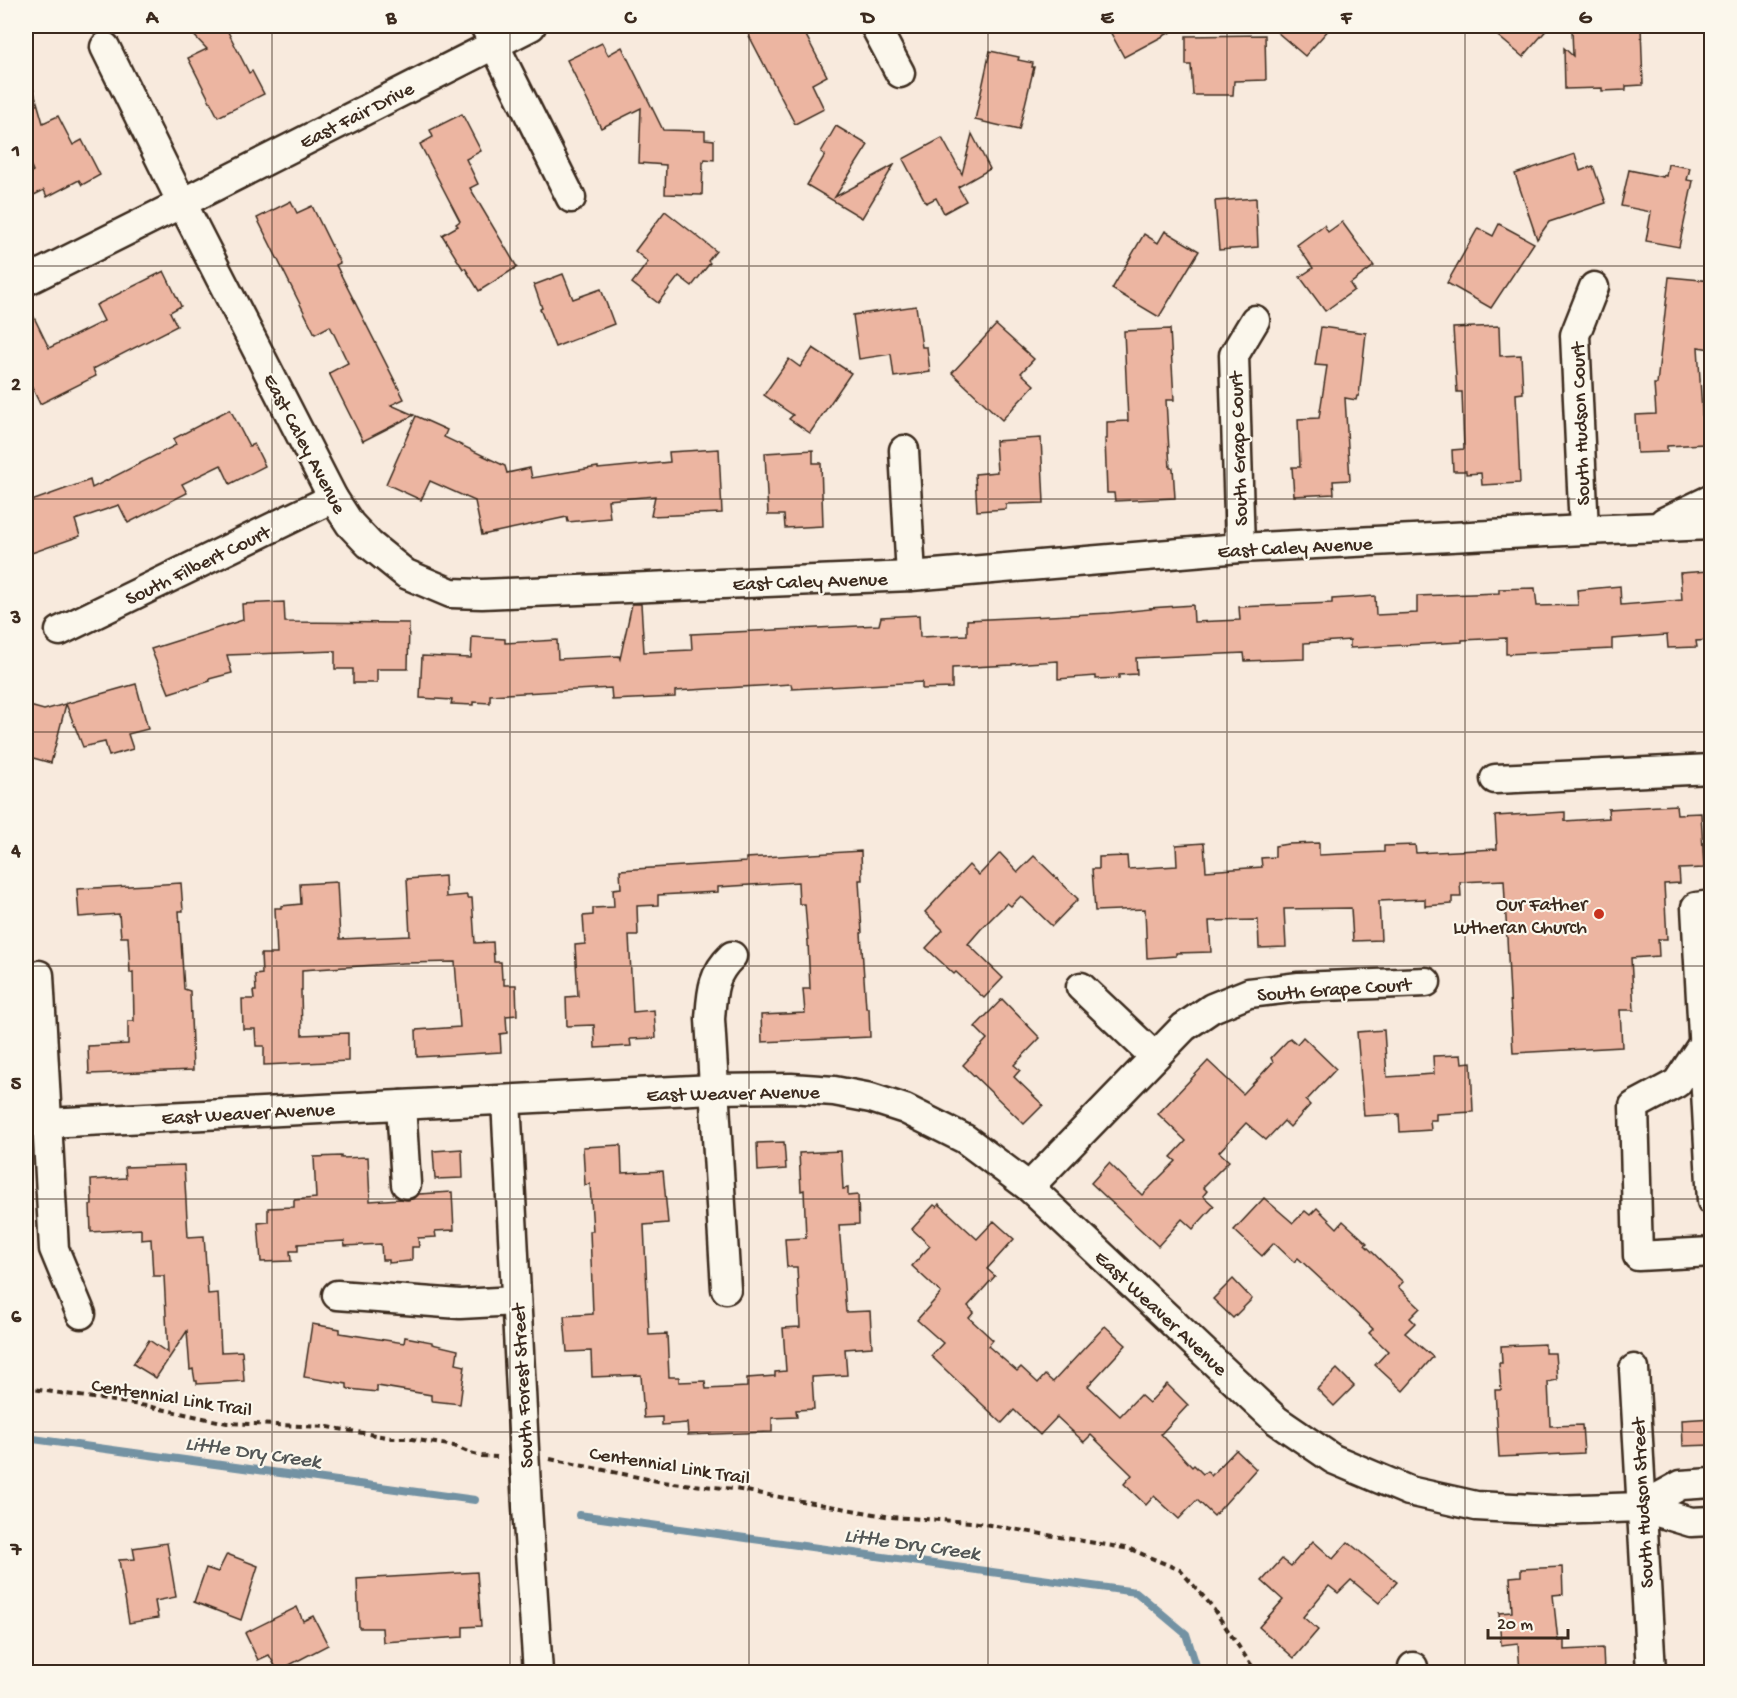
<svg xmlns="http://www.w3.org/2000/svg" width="1737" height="1698" viewBox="0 0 1737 1698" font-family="'Gochi Hand',sans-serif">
	<rect width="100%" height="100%" fill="#f8eadd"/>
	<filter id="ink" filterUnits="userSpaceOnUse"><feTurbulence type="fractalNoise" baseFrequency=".0167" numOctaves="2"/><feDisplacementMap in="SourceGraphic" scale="12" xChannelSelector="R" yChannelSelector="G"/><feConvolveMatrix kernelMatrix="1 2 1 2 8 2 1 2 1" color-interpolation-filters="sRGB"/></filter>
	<g filter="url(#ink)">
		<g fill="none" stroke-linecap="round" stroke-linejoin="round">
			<g stroke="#7392a3" stroke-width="8">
				<path d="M26,1438L475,1500"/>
				<path d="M579,1515L1136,1592L1186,1634L1198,1672"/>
			</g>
		</g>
		<g fill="#ecb5a1" stroke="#3b2a1e" stroke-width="1.5">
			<path d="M185,26H225L249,73L252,71L264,94L218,117L188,58L207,49Z"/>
			<path d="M744,26H801L827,76L812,84L824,109L795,124Z"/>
			<path d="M1107,26H1182L1124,57Z"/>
			<path d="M1270,26H1332L1305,56Z"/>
			<path d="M1486,26H1550L1523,57Z"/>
			<path d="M1607,26H1641L1643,85L1626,86V90L1602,91V88L1565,89L1564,48L1573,56L1572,30H1607Z"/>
			<path d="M1265,35L1266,80L1234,81L1233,95H1193L1191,65H1186V36Z"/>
			<path d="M602,43L608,55L622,47L663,130L705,131V139L714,140V160L705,159L704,162H703L702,195L665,194L666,165L639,163L641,108L601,128L567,60Z"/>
			<path d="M990,51L1019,57L1018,60L1033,63L1032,67H1034L1019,130L975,120Z"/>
			<path d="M31,81L43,123L58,116L73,145L82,140L100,175L82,185L79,180L47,197L44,190L34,195L26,177V175L33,171L26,155V82Z"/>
			<path d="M462,114L481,151L466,159L478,184L470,188L517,267L479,291L465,268L463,269L442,235L458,226L456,224L460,221L420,144L433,137L430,130Z"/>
			<path d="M836,126L868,145L835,197L894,165L862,218L807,185L825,155L821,152Z"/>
			<path d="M972,134L990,169L958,187L966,201L944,213L936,198L926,203L903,159L942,138L962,174Z"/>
			<path d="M1575,154L1580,171L1593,166L1606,203L1549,222L1537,239L1515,174Z"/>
			<path d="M1668,164L1690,168L1687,180L1693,181L1679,247L1646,241L1651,212L1621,206L1629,170L1663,177V175L1666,176Z"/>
			<path d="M1256,198L1258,247L1219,250L1215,201Z"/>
			<path d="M291,201L297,213L312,206L340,263L336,265L404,399L391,405L414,415L363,441L329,373L348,363L330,326L315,334L257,218Z"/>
			<path d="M665,211L716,251L708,261L710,263L692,286L679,276L658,303L632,283L648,262L635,251Z"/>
			<path d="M1342,222L1374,266L1350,284L1354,290L1325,311L1300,277L1313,268L1297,245L1324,225L1328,232Z"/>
			<path d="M1499,224L1534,243L1491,308L1447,283L1478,228L1493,236Z"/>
			<path d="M1165,231L1199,251L1159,317L1112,289L1144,234L1158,243Z"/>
			<path d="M164,271L181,306L170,312L177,326L93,369L96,376L40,404L26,375V301L49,348L104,321L96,305Z"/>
			<path d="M563,274L573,299L601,289L614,324L555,347L540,309L542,308L534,285Z"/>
			<path d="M1669,277L1712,281V333L1710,349L1698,347L1704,444L1667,446V452L1637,453L1635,415L1656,414L1654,384H1657Z"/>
			<path d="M916,306L922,347H927L930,372L894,377L891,354L859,359L853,315Z"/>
			<path d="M996,325L1034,359L1021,373L1034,385L1002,420L952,373Z"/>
			<path d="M1499,326L1500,356L1521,355L1523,393L1516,394L1520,483L1482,485L1481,473L1466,474V471H1453L1452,450L1464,449L1462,392H1457L1453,328Z"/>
			<path d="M1321,327L1366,333L1359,396H1357L1356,400L1345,398L1350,480L1333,481L1334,494L1294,496L1292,467H1300L1298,419L1319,418L1327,366L1315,365Z"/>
			<path d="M1170,329L1174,400H1166L1170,468H1173L1175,498L1115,501L1114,493H1107L1105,439H1107V422L1128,421L1124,331Z"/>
			<path d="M813,348L851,373L810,433L789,419L793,415L764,395L789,359L800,367Z"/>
			<path d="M230,409L249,446L254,444L265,466L230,484L221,465L182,484L187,493L128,523L119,505L75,520L80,536L26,555V503L90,480L92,488L176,445L173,439Z"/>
			<path d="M416,416L447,430L444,437L505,466L507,473L530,468L532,478L598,467V469L670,462L669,452L719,449L722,513L651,516L655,496L608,500L610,518L568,522L567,517L482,535L475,501L430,481L421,500L386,484Z"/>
			<path d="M1041,438L1044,503L1006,504V509L977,511L975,474L997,472L995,441Z"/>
			<path d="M813,450V463H821L823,526L785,528L784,515H768L765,453Z"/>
			<path d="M1709,571L1710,589H1712V640L1696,641L1697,647L1668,648L1667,635L1612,639V649L1506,654V638L1462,640V642L1350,648V640L1304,643V659L1245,661L1244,653L1136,658L1137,674L1119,675V678L1096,679V676L1058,679V661L1012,664V665L952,668V688L922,689V682L792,689L791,684L675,691V697L612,700L611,688L490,695V703L473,702V705L451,704L452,700L420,698L422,656L471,658L472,637L505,639V643L557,640L558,659L619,656L620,659L632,604H641L644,652L692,650L691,634L879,625L881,617L919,615L920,637L967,635V620L1110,613L1151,609L1150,608L1193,605L1194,622L1240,620L1239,607L1332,603V599L1375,596L1376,615L1417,613V596L1499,593V589L1535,588L1537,606L1578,605L1577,590L1620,586L1621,605L1682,600L1680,573Z"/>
			<path d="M284,602L285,622L409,623L408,669H377V683H353V669H335V651L227,655L232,673L209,679L210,681L189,688L188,687L169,693L151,649L243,620L242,604Z"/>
			<path d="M136,684L148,729L128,734L133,749L109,756L105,742L83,747L66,704L51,763L26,756V705L44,710Z"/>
			<path d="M1676,805L1677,814L1701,813L1704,868L1679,869L1680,883L1664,884L1667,939H1658L1659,956L1631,958L1634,1010H1620L1622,1047L1513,1053L1504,880L1460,882L1461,897H1452V904L1425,906V899L1379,901L1381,940L1353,941L1351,908L1284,909L1286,947L1259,948L1258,920L1209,921L1211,952L1176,953V956L1147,958L1145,909L1095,911L1092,869H1099V857L1127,856L1128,869L1177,866L1176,845L1204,843L1206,871L1262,867L1261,858L1275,857V846L1288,844L1319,843V855L1384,852V846L1415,845L1416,853L1497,849L1495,816L1565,812V821L1609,818L1608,809Z"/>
			<path d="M861,851L862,880H859L862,933H861L866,1008H869L870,1037L762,1042L761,1015L805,1013L803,989H810L808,942L805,904H799L798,882L718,887V892L658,895V905L637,906L638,935H629L633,1012L654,1010L656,1038L630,1039L631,1046L595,1048L594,1025L567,1026L566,997L578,996L575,945L585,944L583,916L593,915V908L614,907L613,889L621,888L620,870L746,862V858Z"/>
			<path d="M1000,853L1018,872L1034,856L1078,899L1052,926L1021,896L1011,906L1007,903L981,929L968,944L1003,978L984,998L956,972L954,974L926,948L943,930L925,912L969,865L979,875Z"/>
			<path d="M445,876L446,897L467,895V898H472L475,943L493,942L494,962H501L502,979H504V985H516L517,1015L506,1016L507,1033L500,1034L501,1052L417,1057L416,1030L460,1027L455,962L404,963L302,970V990H301L302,1035L348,1033V1061L264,1065V1046H256L255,1029H243L242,999H254L253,991H256L255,975L262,974L261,954H277L275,908H281V906L301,904L300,884L337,882L340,939L410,936L407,879Z"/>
			<path d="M181,883L183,911H179L184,989L190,991L193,1070L89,1074L88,1046L128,1044V1021H134L133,972L130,973L128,937H121L119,914L79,917L77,889Z"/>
			<path d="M1002,999L1040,1038L1014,1065L1020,1070L1014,1077L1043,1105L1024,1124L963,1065L987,1039L975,1027Z"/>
			<path d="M1384,1030L1387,1077L1434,1074L1433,1056L1461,1055L1462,1063L1471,1062L1473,1112L1436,1114V1120H1430L1431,1130L1400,1132L1399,1114L1364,1116L1357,1032Z"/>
			<path d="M1303,1037L1336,1069L1306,1101L1310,1105L1290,1127L1284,1121L1266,1140L1246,1123L1219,1152L1229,1161L1203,1187L1207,1191L1203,1196L1214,1206L1193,1229L1182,1219L1158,1246L1091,1183L1109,1163L1142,1195L1176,1161L1171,1157L1186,1141L1158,1114L1208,1061L1243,1094L1273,1062L1271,1058L1290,1038L1297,1044Z"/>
			<path d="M784,1142L786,1169L758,1171L757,1143Z"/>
			<path d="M621,1145L622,1173L663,1171L668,1223L644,1225L649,1335L667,1334L669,1377H679V1382L705,1381L706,1389L747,1387V1378L775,1376V1372L786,1371L783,1328L800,1327L797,1267H787L785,1239L806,1238L804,1190L801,1191L799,1153L841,1151L843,1189L848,1188V1196L858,1195L859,1224L839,1225L846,1312L870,1311L872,1347L845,1349L847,1375L812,1377L814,1409L796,1410L797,1417L772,1418V1432L688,1435L687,1423L662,1425V1417L644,1418L641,1375L592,1377L591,1351L567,1352L564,1316L593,1314L590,1231H593L590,1184L585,1185L583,1147Z"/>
			<path d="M462,1149L463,1178L435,1179L433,1151Z"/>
			<path d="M341,1156V1158L368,1157L370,1201L400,1199L408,1200L415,1198L419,1194L452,1192L454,1230L435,1231L436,1237L418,1238L419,1247H412V1260H410V1261L389,1263V1260H382L381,1244L345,1246L344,1241L298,1244V1251H290L291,1261L261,1262L258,1223L268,1222V1208L294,1207V1200L316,1198L314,1157Z"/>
			<path d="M184,1165L188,1237L204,1236L208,1294L218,1293L221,1352L242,1351L244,1381L197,1384V1381H195L193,1369L190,1370L187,1331L156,1378L133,1364L149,1340L168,1353L164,1276H153L151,1239L141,1240V1229L91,1232L90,1205H92L91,1180L126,1178L125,1167Z"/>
			<path d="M1264,1198L1293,1223L1305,1211L1310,1215L1317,1208L1337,1228L1343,1221L1367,1243L1365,1245L1403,1282L1398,1287L1420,1308L1410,1318L1415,1323L1405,1333L1433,1357L1403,1391L1375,1365L1388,1351L1369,1333L1373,1329L1340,1297L1298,1258L1294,1262L1274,1243L1262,1256L1234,1230Z"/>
			<path d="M939,1204L977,1239L994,1221L1014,1239L987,1269L995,1276L968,1306L974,1312L969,1318L993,1340L988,1346L1017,1371L1021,1367L1038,1383L1045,1375L1053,1382L1105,1326L1126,1345L1088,1386L1120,1416L1140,1395L1149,1403L1167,1384L1188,1405L1161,1434L1192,1467L1194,1465L1203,1474L1207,1471L1211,1476L1236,1450L1256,1469L1214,1516L1197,1500L1179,1519L1154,1496L1146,1505L1124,1484L1132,1475L1091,1435L1084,1442L1057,1417L1040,1435L1014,1410L1002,1423L931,1356L943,1343L917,1320L941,1293L912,1266L930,1246L912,1229L934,1205L937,1207Z"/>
			<path d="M1233,1279L1252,1299L1233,1318L1213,1299Z"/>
			<path d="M312,1324L340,1329V1333L404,1343L405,1337L432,1342V1344L458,1350L456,1364L465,1366L460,1404L433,1401L431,1400V1395L377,1386V1392L349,1389L347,1388V1384L304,1377Z"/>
			<path d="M1545,1344V1353H1555L1557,1380L1548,1382L1550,1426L1582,1425L1584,1453L1499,1457L1495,1390H1501L1499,1363H1502L1501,1346Z"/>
			<path d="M1337,1369L1354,1386L1334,1406L1317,1389Z"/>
			<path d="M1712,1418V1445L1683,1446L1682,1420Z"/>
			<path d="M1313,1541L1333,1559L1348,1542L1397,1582L1379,1603L1351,1580L1338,1593L1329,1586L1303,1617L1318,1630L1294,1658L1259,1627L1283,1600L1262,1581L1282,1559L1291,1566Z"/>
			<path d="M167,1543L176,1597L155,1601L158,1618L129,1623L119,1560L135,1559L133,1548Z"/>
			<path d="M227,1554L258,1566L241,1620L194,1602L206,1568L218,1572Z"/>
			<path d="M1562,1567L1563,1594L1553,1595L1558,1641L1564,1640V1650L1603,1648L1604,1672H1520L1518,1643L1501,1645L1499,1613L1512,1612L1510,1577L1521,1576V1569Z"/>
			<path d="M477,1572L481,1626L463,1627V1637L383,1642L382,1628H359L357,1579Z"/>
			<path d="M297,1607L303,1621L313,1616L328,1645L278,1671L269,1655L258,1660L245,1633Z"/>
		</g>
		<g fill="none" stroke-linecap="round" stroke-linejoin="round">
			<g stroke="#3b2a1e" stroke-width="33">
				<g id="minor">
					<path d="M485,26L571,198"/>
					<path d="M875,26L900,73"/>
					<path d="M105,47L182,203L333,498L350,524L369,544L406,574L451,593L482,594L911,576L1240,548L1584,530L1712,525"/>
					<path d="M26,281L182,203L531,26"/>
					<path d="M904,450L911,576"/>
					<path d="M1664,522L1712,499"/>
					<path d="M1584,530L1575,335L1594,287"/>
					<path d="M1240,548L1234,355L1255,320"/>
					<path d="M60,631L333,498"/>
					<path d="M1495,779L1712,769"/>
					<path d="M1712,905L1696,907L1712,1201"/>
					<path d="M39,975L54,1249L81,1314"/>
					<path d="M1081,987L1154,1056"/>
					<path d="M1703,1044L1677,1083L1634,1106L1638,1256L1712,1252"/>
					<path d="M506,1100L527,1507L538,1672"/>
					<path d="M401,1105L406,1184"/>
					<path d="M47,1123L713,1089L791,1088L834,1091L871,1098L905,1109L965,1139L1029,1187L1276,1420L1333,1459L1409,1491L1476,1506L1553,1510L1641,1507L1691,1522L1712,1521"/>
					<path d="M1029,1187L1184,1027L1212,1008L1249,993L1299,987L1426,982"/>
					<path d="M726,1289L710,1019C712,992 712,975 732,956"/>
					<path d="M337,1295L460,1304L516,1301"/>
					<path d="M1634,1369L1651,1672"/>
					<path d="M1641,1507L1681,1485L1712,1483"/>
					<path d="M1413,1667L1414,1672"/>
				</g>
			</g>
			<g stroke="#3b2a1e" stroke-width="4" stroke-dasharray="6 4.5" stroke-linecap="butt">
				<path d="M26,1388L147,1406L227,1423L328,1427L392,1438H406L454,1446L470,1453L482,1456L497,1457"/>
				<path d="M550,1459L662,1482L735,1489L891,1517L972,1522L1130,1549L1180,1570L1210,1604L1256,1672"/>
			</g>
			<use href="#minor" stroke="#fbf7ec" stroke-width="28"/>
		</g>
	</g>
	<path fill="none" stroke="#3b2a1e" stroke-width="1.5" stroke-opacity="0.55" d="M272,26V1672M510,26V1672M749,26V1672M988,26V1672M1227,26V1672M1465,26V1672M26,266H1712M26,499H1712M26,732H1712M26,966H1712M26,1199H1712M26,1432H1712"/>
	<circle fill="#c8321e" stroke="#fbf7ec" stroke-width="2" cx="1599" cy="914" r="6"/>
	<g text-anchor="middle" stroke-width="4.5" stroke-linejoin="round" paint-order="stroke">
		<g font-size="20" fill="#3b2a1e" stroke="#fbf7ec">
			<text transform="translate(356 114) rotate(-27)" y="7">East Fair Drive</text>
			<text transform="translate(1579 424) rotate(-92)" y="7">South Hudson Court</text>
			<text transform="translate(306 443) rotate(62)" y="7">East Caley Avenue</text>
			<text transform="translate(1237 449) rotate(-92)" y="7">South Grape Court</text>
			<text transform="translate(1295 546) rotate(-3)" y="7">East Caley Avenue</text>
			<text transform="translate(197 564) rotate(-26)" y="7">South Filbert Court</text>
			<text transform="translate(810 580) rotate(-2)" y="7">East Caley Avenue</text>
			<text transform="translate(1334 988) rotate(-4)" y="7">South Grape Court</text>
			<text transform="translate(733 1092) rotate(-1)" y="7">East Weaver Avenue</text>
			<text transform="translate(248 1112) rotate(-3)" y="7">East Weaver Avenue</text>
			<text transform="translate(1162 1312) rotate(43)" y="7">East Weaver Avenue</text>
			<text transform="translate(521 1386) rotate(-93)" y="7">South Forest Street</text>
			<text transform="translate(172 1396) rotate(9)" y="7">Centennial Link Trail</text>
			<text transform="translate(670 1464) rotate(9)" y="7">Centennial Link Trail</text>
			<text transform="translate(1641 1503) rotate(-93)" y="7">South Hudson Street</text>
		</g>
		<g font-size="20" fill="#3b2a1e" stroke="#fbf7ec" text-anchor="end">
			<text x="1587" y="910">Our Father<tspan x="1587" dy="23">Lutheran Church</tspan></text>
		</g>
		<g font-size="21" font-style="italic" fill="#525655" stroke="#fbf7ec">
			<text transform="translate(253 1451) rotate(8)" y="7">Little Dry Creek</text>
			<text transform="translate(912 1543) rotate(8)" y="7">Little Dry Creek</text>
		</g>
	</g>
	<rect width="1737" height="1698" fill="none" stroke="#fbf7ec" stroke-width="66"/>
	<path d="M1488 1629v9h80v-9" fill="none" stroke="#3b2a1e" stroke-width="3"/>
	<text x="1497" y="1629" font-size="18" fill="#3b2a1e" stroke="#fbf7ec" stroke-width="4.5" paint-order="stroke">20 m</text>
	<rect x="33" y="33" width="1671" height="1632" fill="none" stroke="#3b2a1e" stroke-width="2"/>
	<g font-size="20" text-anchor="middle" font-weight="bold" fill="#3b2a1e">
		<text x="152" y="23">A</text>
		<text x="391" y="23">B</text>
		<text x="630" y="23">C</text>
		<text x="868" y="23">D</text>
		<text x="1107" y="23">E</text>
		<text x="1346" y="23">F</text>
		<text x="1585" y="23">G</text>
		<text x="16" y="156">1</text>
		<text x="16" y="390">2</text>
		<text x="16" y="623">3</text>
		<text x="16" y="856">4</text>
		<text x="16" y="1089">5</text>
		<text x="16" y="1322">6</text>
		<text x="16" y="1555">7</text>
	</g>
</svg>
